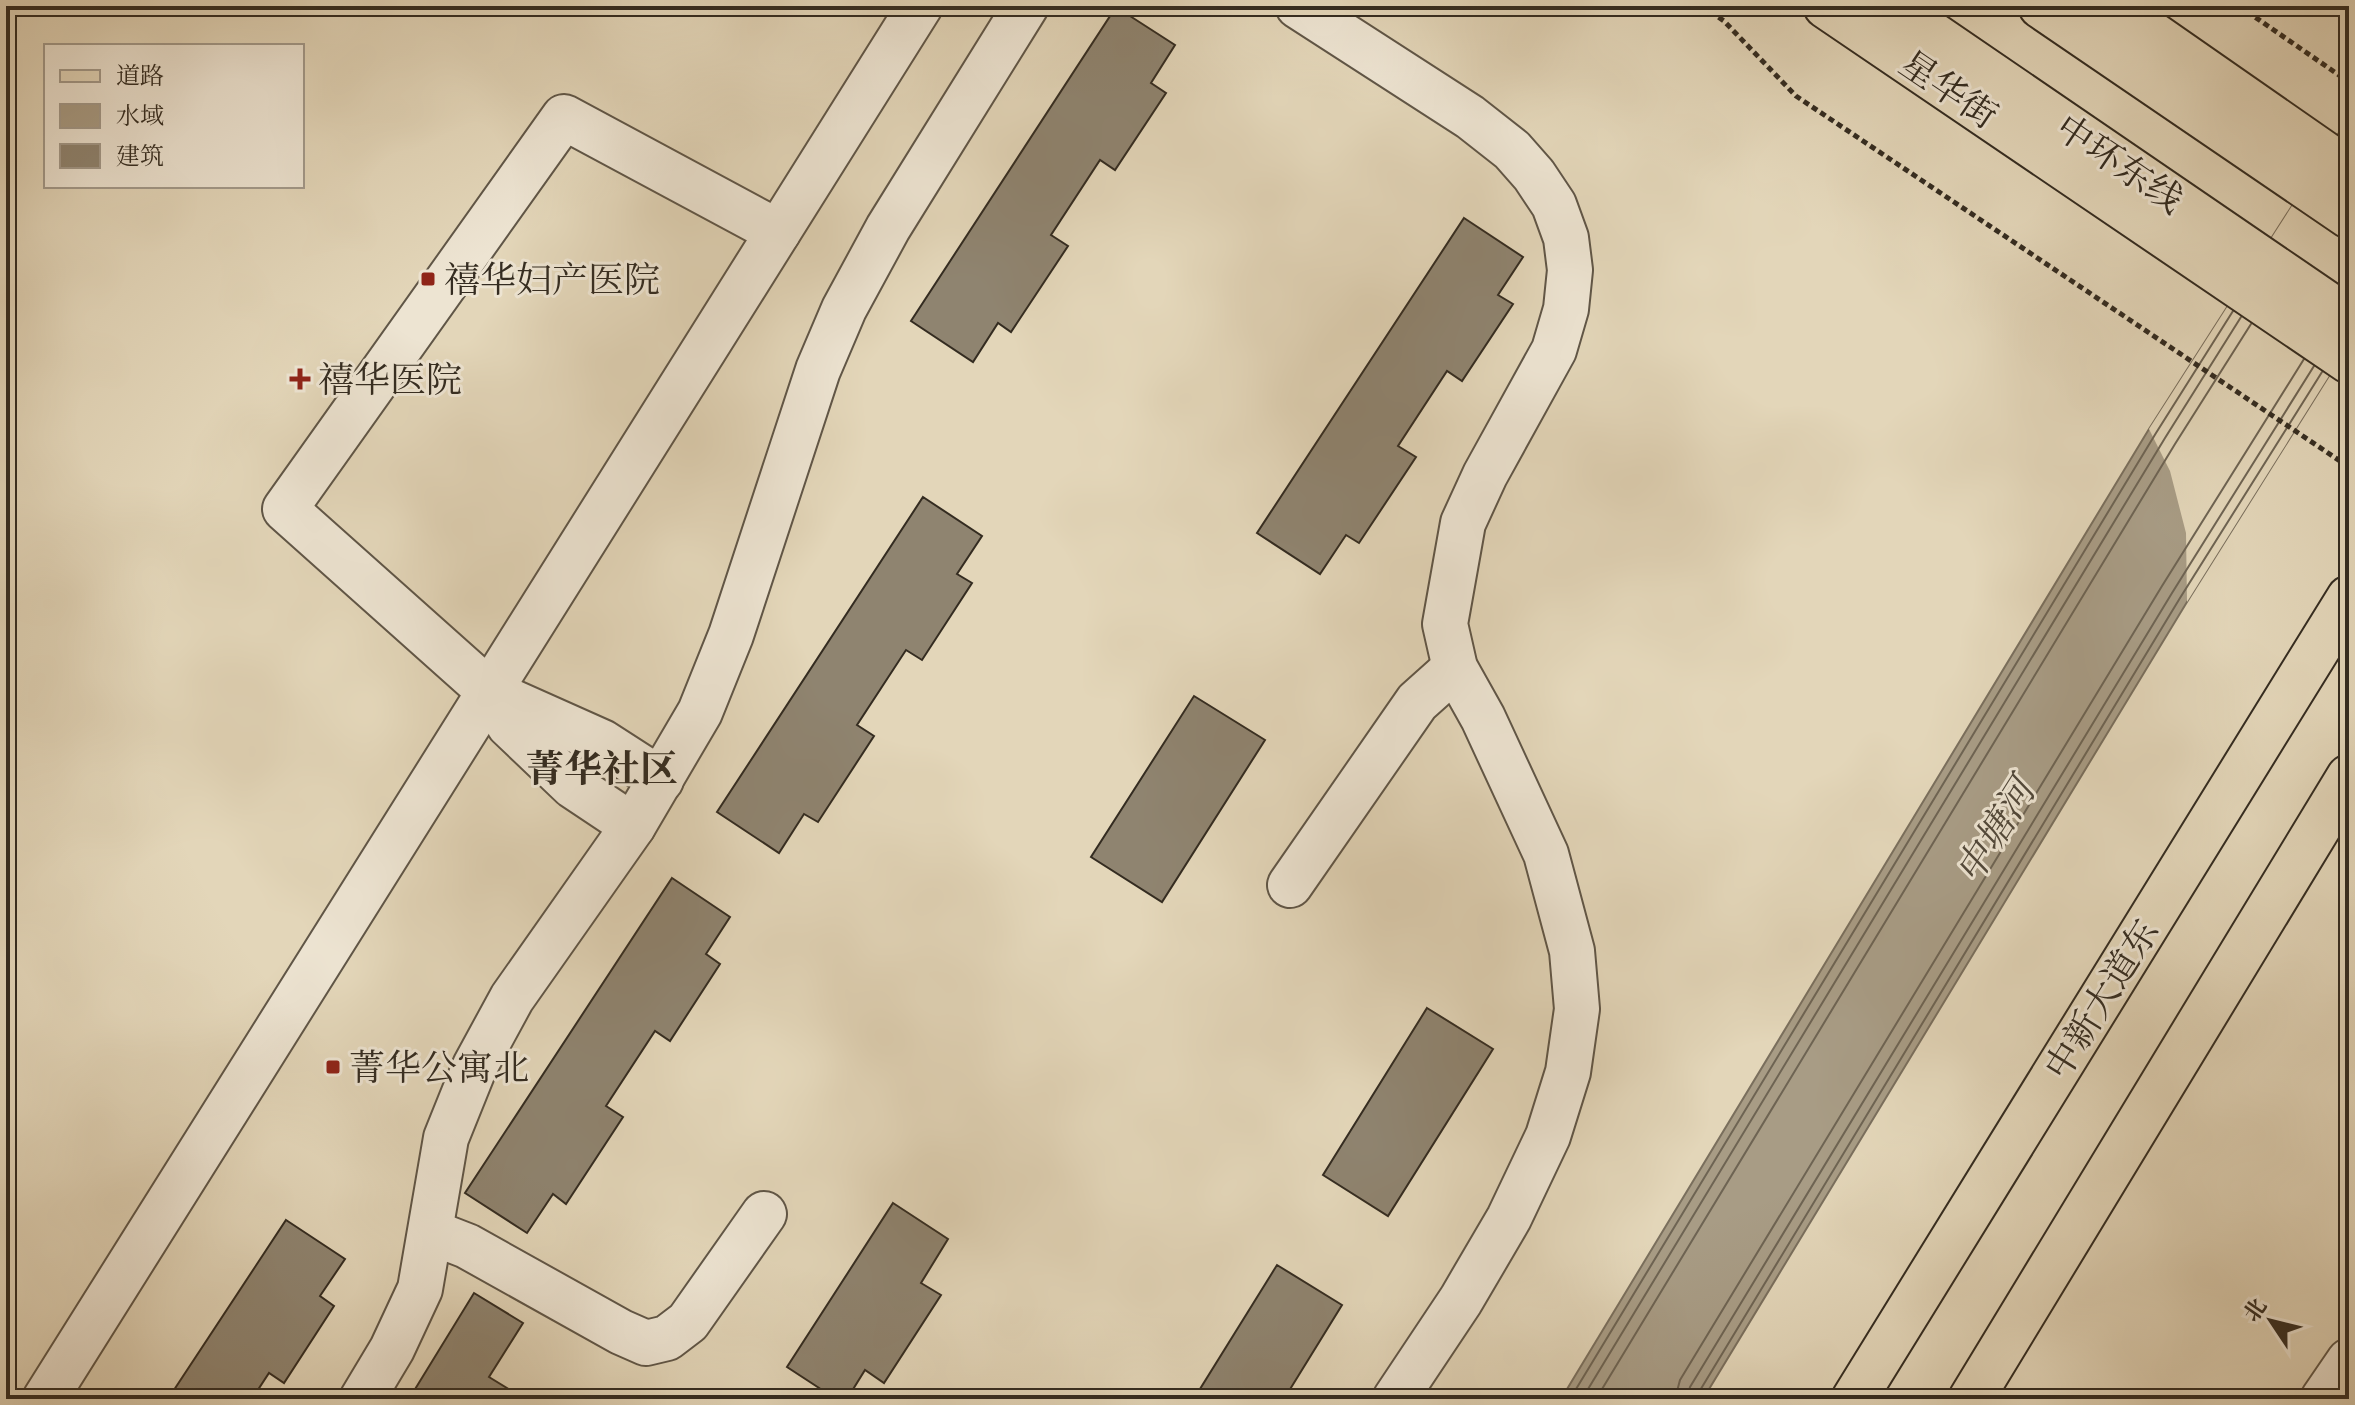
<svg xmlns="http://www.w3.org/2000/svg" width="2355" height="1405" viewBox="0 0 2355 1405" font-family="'EB Garamond','Noto Serif SC',serif">
	<rect width="100%" height="100%" fill="#e3d6b9"/>
	<filter id="stains"><feTurbulence type="fractalNoise" baseFrequency=".0025" numOctaves="4"/><feColorMatrix values="0 0 0 0 .2 0 0 0 0 .09 0 0 0 0 .02 0 0 0 .5 -.17"/></filter>
	<radialGradient id="worn" r=".72"><stop offset=".6" stop-color="#630" stop-opacity="0"/><stop offset="1" stop-color="#630" stop-opacity=".3"/></radialGradient>
	<path fill="#a89c85" stroke="#7a6f5d" stroke-width="2" d="M2349,117V344L2187,602L1703,1399H1561L2149,429Z"/>
	<path fill="#e3d6b9" d="M2349,117V344L2187,602L2186,533L2170,471L2149,429Z"/>
	<g fill="none" stroke-linecap="round" stroke-linejoin="round">
		<g stroke="#6e6453" stroke-width="2">
			<path d="M1570,1399L2156,433L2233,311"/>
			<path d="M1582,1399L2165,438L2241,317"/>
			<path d="M1596,1399L2175,444L2251,324"/>
			<path d="M1675,1399L1680,1380L2162,586L2304,359"/>
			<path d="M1687,1399L1690,1387L2172,593L2314,366"/>
			<path d="M1697,1399L1699,1392L2180,598L2322,372"/>
		</g>
	</g>
	<g fill="#8f8470" stroke="#342c21" stroke-width="2">
		<path d="M1116,7L1175,45L1151,83L1166,93L1115,170L1100,160L1051,235L1068,246L1011,332L998,323L973,362L911,321Z"/>
		<path d="M1464,218L1523,257L1498,295L1513,304L1462,381L1447,371L1398,446L1416,457L1359,543L1346,535L1320,574L1257,533Z"/>
		<path d="M923,497L982,536L957,574L972,583L922,660L906,650L857,725L874,736L818,822L804,814L779,853L717,812Z"/>
		<path d="M1194,696L1265,740L1162,902L1091,857Z"/>
		<path d="M672,878L730,917L706,954L720,964L670,1041L655,1031L606,1106L623,1117L566,1204L553,1194L527,1233L465,1193Z"/>
		<path d="M1427,1008L1493,1049L1388,1216L1323,1175Z"/>
		<path d="M893,1203L948,1239L921,1283L941,1295L884,1383L865,1370L847,1399H836L787,1367Z"/>
		<path d="M286,1220L345,1259L320,1296L334,1306L284,1383L269,1373L252,1399H168Z"/>
		<path d="M1277,1265L1342,1305L1284,1399H1216L1200,1389Z"/>
		<path d="M474,1293L523,1323L489,1377L525,1399H409Z"/>
	</g>
	<g fill="none" stroke-linecap="round" stroke-linejoin="round">
		<g stroke="#605647" stroke-width="48">
			<g id="minor">
				<path d="M1298,6L1470,117L1512,150L1534,175L1554,205L1566,238L1570,270L1566,309L1554,350L1485,475L1463,523L1445,624L1455,668L1483,718L1546,854L1572,951L1577,1009L1568,1072L1548,1136L1509,1218L1461,1300L1395,1399"/>
				<path d="M490,692L602,742L661,780"/>
				<path d="M633,826L573,786L509,725L490,692L285,509L564,117L778,232"/>
				<path d="M1290,885L1417,702L1455,668"/>
				<path d="M431,1232L467,1246L621,1332L646,1343L667,1338L688,1322L764,1214"/>
				<path d="M45,1399L920,6"/>
				<path d="M362,1399L392,1349L420,1289L446,1138L475,1066L512,998L633,826L700,712L731,635L818,370L844,309L888,228L1026,6"/>
				<path d="M2323,1399L2349,1361"/>
			</g>
		</g>
		<g stroke="#342c21" stroke-width="48">
			<g id="major">
				<path d="M1826,6L2349,361"/>
				<path d="M2112,6L2349,171"/>
				<path d="M1854,1399L2349,598"/>
				<path d="M1971,1399L2349,777"/>
			</g>
		</g>
		<g stroke="#342c21" stroke-width="48">
			<g id="highway">
				<path d="M1891,6L2349,319"/>
				<path d="M2041,6L2349,216"/>
			</g>
		</g>
		<g stroke="#342c21" stroke-width="5" stroke-dasharray="6 4" stroke-linecap="butt">
			<path d="M1702,6L1724,21L1796,96L2349,467"/>
			<path d="M2239,6L2349,82"/>
		</g>
		<use href="#minor" stroke="#ede4d2" stroke-width="44"/>
		<use href="#major" stroke="#e3d6b9" stroke-width="44"/>
		<use href="#highway" stroke="#e3d6b9" stroke-width="44"/>
	</g>
	<g fill="#8f2418" stroke="#ede4d2" stroke-width="3">
		<rect x="420" y="271" width="16" height="16" rx="4"/>
		<path d="M296 367h8v8h8v8h-8v8h-8v-8h-8v-8h8z"/>
		<rect x="325" y="1059" width="16" height="16" rx="4"/>
	</g>
	<g text-anchor="middle" stroke-width="6" stroke-linejoin="round" paint-order="stroke">
		<g font-size="36" fill="#342c21" stroke="#ede4d2">
			<text transform="translate(1949 89) rotate(34)" y="13">星华街</text>
			<text transform="translate(2120 163) rotate(34)" y="13">中环东线</text>
			<text transform="translate(2101 999) rotate(-58)" y="13">中新大道东</text>
		</g>
		<g font-size="36" fill="#342c21" stroke="#ede4d2" text-anchor="start">
			<text x="444" y="292">禧华妇产医院</text>
			<text x="318" y="392">禧华医院</text>
			<text x="349" y="1080">菁华公寓北</text>
		</g>
		<g font-size="38" font-weight="bold" fill="#342c21" stroke="#ede4d2">
			<text x="602" y="782">菁华社区</text>
		</g>
		<g font-size="38" font-style="italic" fill="#51483a" stroke="#ede4d2">
			<text transform="translate(1995 831) rotate(-58)" y="13">中塘河</text>
		</g>
	</g>
	<rect width="2355" height="1405" fill="none" stroke="#e3d6b9" stroke-width="32"/>
	<rect x="8" y="8" width="2339" height="1389" fill="none" stroke="#342c21" stroke-width="4"/>
	<rect x="16" y="16" width="2323" height="1373" fill="none" stroke="#342c21" stroke-width="2"/>
	<rect x="44" y="44" width="260" height="144" fill="#ede4d2" stroke="#a39a8b" stroke-width="2"/>
	<rect x="60" y="70" width="40" height="12" fill="#e3d6b9" stroke="#a39a8b" stroke-width="2"/>
	<text x="116" y="84" font-size="24" fill="#342c21">道路</text>
	<rect x="60" y="104" width="40" height="24" fill="#a89c85" stroke="#a39a8b" stroke-width="2"/>
	<text x="116" y="124" font-size="24" fill="#342c21">水域</text>
	<rect x="60" y="144" width="40" height="24" fill="#8f8470" stroke="#a39a8b" stroke-width="2"/>
	<text x="116" y="164" font-size="24" fill="#342c21">建筑</text>
	<g transform="translate(2271 1321) rotate(305)" stroke="#ede4d2" stroke-width="6" paint-order="stroke">
	<path d="M0-6L14 30L0 20L-14 30Z" fill="#342c21"/>
	<text y="-12" font-size="22" font-weight="bold" text-anchor="middle" fill="#342c21">北</text>
	</g>
	<rect width="100%" height="100%" filter="url(#stains)"/>
	<rect width="100%" height="100%" fill="url(#worn)"/>
</svg>
